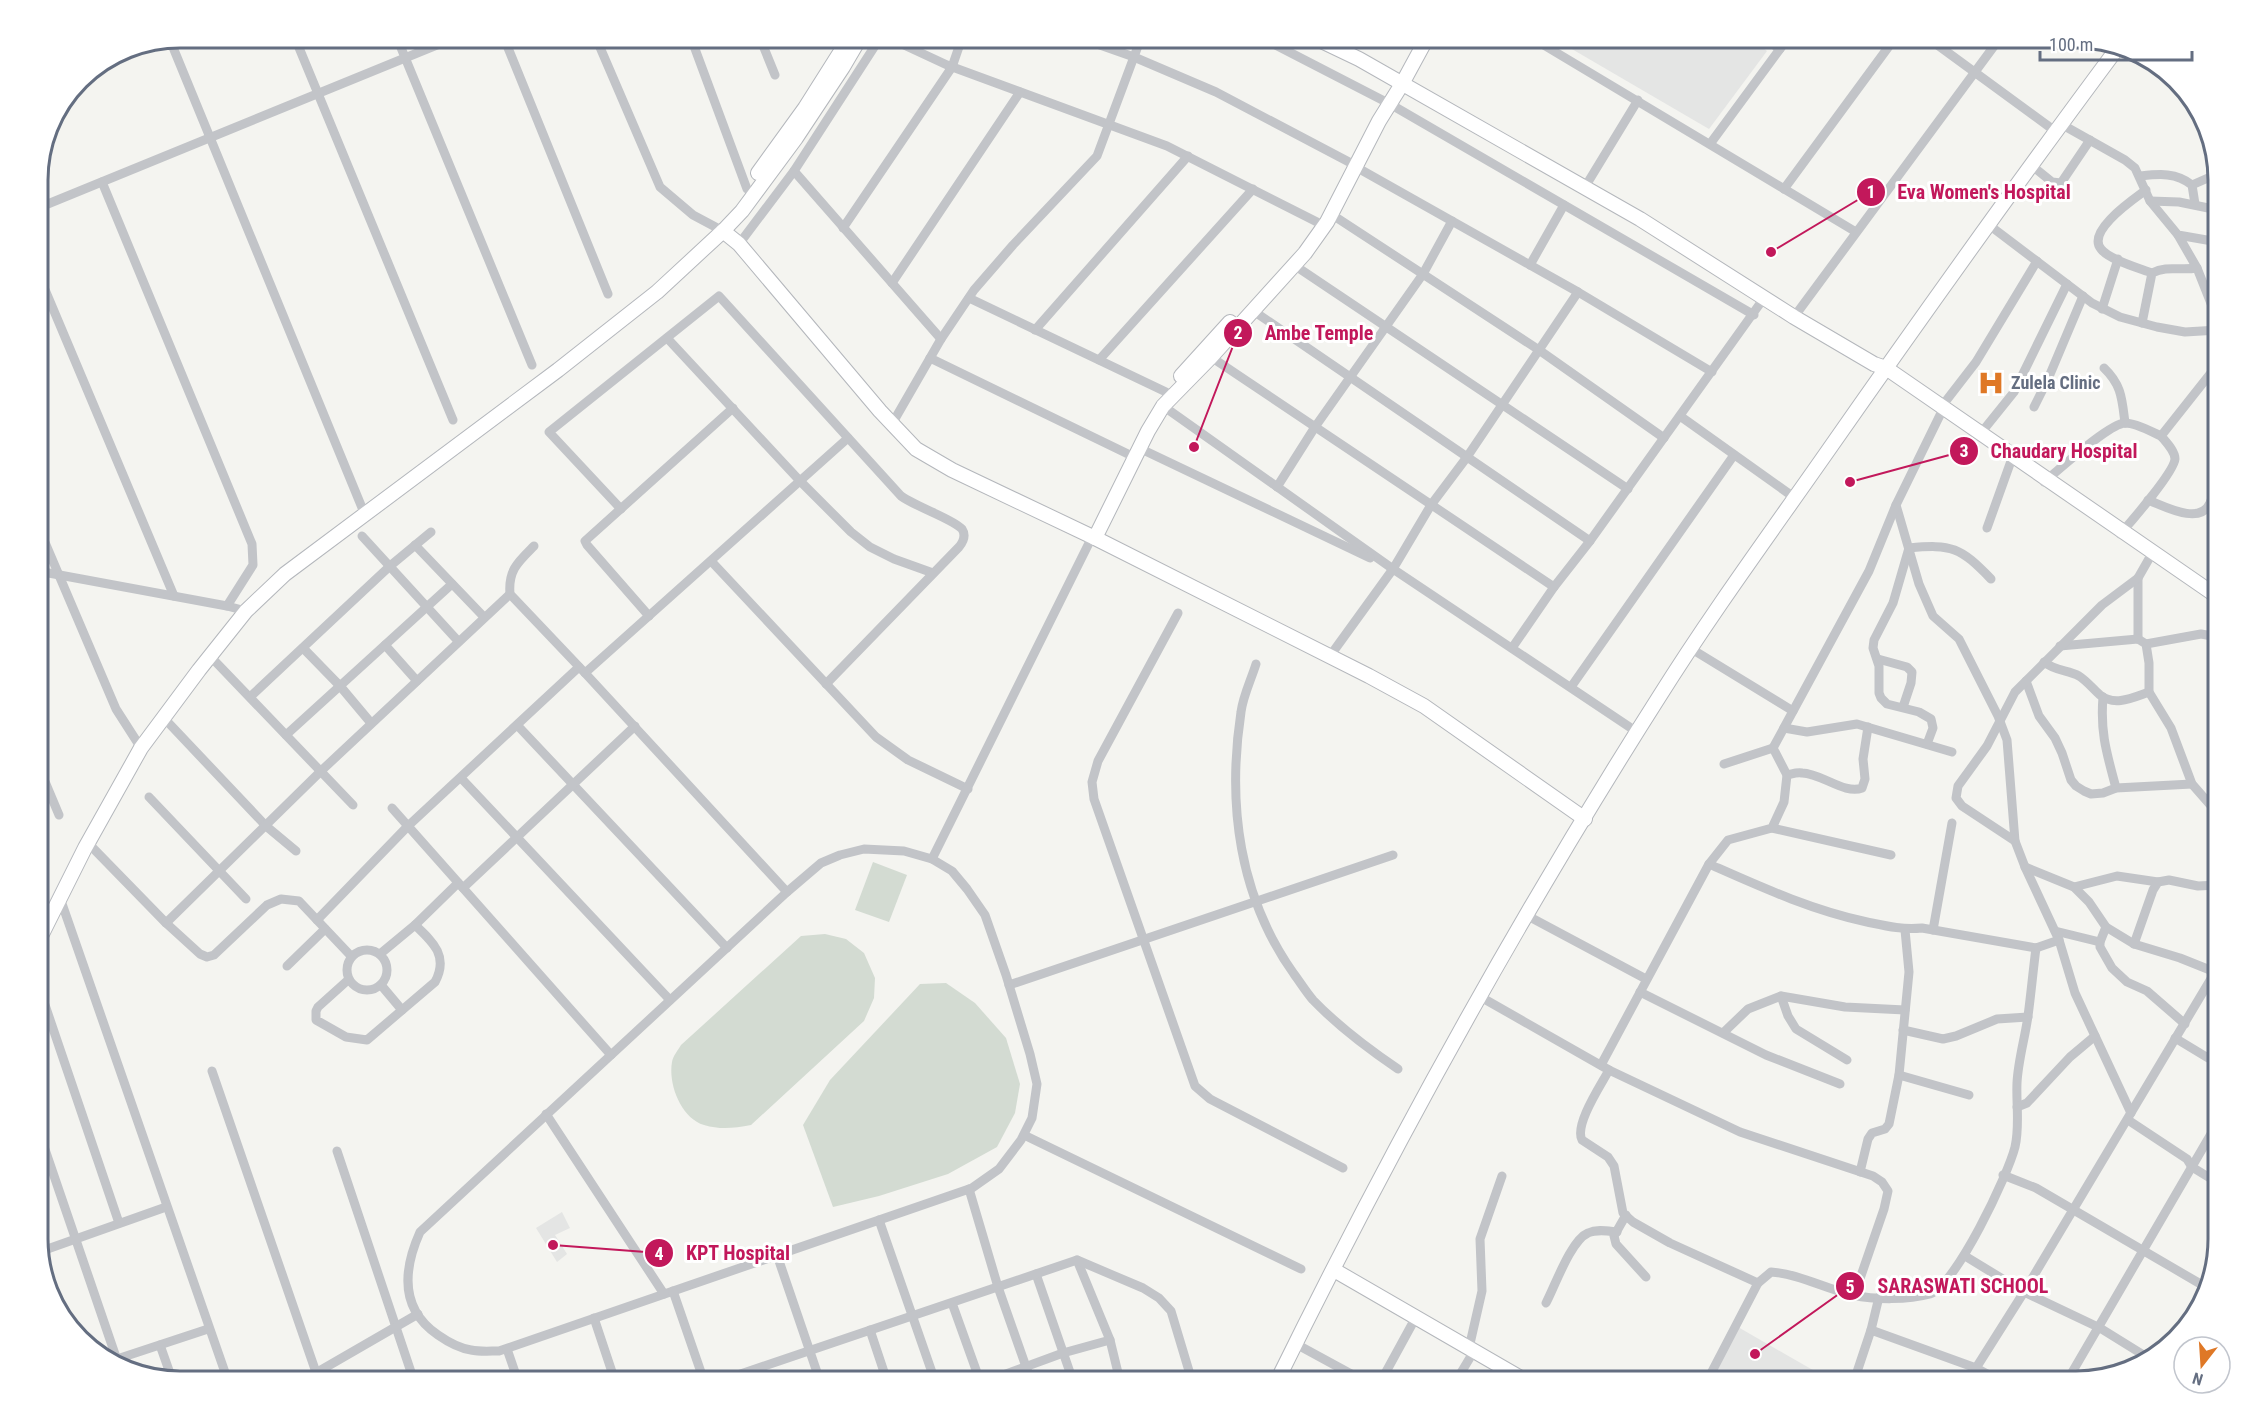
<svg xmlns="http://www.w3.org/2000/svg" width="2256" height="1419" viewBox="0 0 2256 1419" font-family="'Roboto Condensed',sans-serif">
	<rect width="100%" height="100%" fill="#f4f4f0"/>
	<g fill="#e4e5e4">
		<path d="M1553,38H1749L1767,51L1709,129Z"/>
		<path d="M562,1212L570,1228L555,1235L567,1254L557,1262L536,1228Z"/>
		<path d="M1738,1327L1832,1381H1712Z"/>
	</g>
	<g fill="#d3dbd2">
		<path d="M873,862L907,875L889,922L855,910Z"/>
		<path d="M825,934L846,939L864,953L875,978L874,998L864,1021L751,1125C734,1128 721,1130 704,1125C681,1118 668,1084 672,1062C673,1056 678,1050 681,1045L801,936Z"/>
		<path d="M946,983L975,1003L1006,1038L1020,1084L1015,1113L997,1147L948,1174L879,1196L833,1207L803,1125L830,1080L920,984Z"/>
	</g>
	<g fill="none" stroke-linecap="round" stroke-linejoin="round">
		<g stroke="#b4b7bc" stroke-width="16">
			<g id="secondary">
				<path d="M1315,38L1359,59L1640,219L1794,317L1874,364L1886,368L2218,597"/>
				<path d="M758,173L805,108L848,40"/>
				<path d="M723,231L739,244L880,411L916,449L952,470L1095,538L1369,676L1424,706L1585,819"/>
				<path d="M1181,376L1230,322"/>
				<path d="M1095,538L1148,431L1163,406L1211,357L1305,253L1327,222L1379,121L1402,84L1427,38"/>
				<path d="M38,942L85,848L141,748L199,670L246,611L285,574L558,370L657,292L723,231L742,211L796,138L843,67L860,38"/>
				<path d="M1334,1270L1526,1381"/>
				<path d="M1277,1381C1392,1147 1519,917 1659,697C1711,614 1769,535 1825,455C1920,319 2017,183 2116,50"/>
			</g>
		</g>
		<g stroke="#c2c4c8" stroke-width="9">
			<path d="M295,38L453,420"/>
			<path d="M397,38L532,365"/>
			<path d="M504,38L608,294"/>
			<path d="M596,38L660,187L693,215L723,231"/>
			<path d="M691,38L747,189"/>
			<path d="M760,38L775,75"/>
			<path d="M889,38L947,65L1167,146L1317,222"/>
			<path d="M1080,38L1134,57L1216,92L1349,162"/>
			<path d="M1262,38L1390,104L1754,315"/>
			<path d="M1532,38L1856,232"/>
			<path d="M1764,38L1780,49"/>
			<path d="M1928,38L2055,131"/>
			<path d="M170,40L365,515"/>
			<path d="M73,89L82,86L94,70"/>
			<path d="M2061,124L2125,160L2135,168L2150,201L2178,235L2218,242"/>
			<path d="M1710,144L1788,38"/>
			<path d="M2031,165L2052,182L2061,183L2090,140"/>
			<path d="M1356,167L1578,292L1712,372"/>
			<path d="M794,171L941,339"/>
			<path d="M2140,176C2159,174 2176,172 2192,185L2195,204"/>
			<path d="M102,182L252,544L253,565L227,606"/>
			<path d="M2192,185L2217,174"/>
			<path d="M1585,187L1638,100"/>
			<path d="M1784,189L1895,38"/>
			<path d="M2146,190C2134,199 2086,231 2101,249C2109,260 2139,268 2152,273"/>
			<path d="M2150,201L2179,202L2218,210"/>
			<path d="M38,208L454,38"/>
			<path d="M1331,214L1539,350L1664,438"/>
			<path d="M1989,225L2092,303L2120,317L2157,327L2185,332L2218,330"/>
			<path d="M843,228L952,67L962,38"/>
			<path d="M2178,235L2197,268L2218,321"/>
			<path d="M739,244L794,171L880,38"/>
			<path d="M1294,265L1628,489"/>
			<path d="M1530,265L1564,205"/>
			<path d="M38,273L174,596"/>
			<path d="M892,283L1020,92"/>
			<path d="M969,298L1166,392"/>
			<path d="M2102,309L2118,259"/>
			<path d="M1252,310L1590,541"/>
			<path d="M1794,317L2000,38"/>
			<path d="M2142,323L2152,273C2168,265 2179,271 2197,268"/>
			<path d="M1035,330L1188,156"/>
			<path d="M667,338L800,481L851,532L870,547L894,559L933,573"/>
			<path d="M1211,357L1554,587"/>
			<path d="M930,358L1128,454"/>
			<path d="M1099,360L1253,189"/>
			<path d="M2104,368C2122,385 2122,400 2125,423"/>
			<path d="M1163,406L1393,569L1637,732"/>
			<path d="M1942,406L1976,362L2037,261"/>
			<path d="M2034,407L2048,379L2083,296"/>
			<path d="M1941,413L1896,505L1919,584L1933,616L1959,639L1998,716L2007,740L2015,841L2025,867L2059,940L2075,993L2131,1113"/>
			<path d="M1680,416L1795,498"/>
			<path d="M892,424L941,339L974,290L1013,245L1097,156L1141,38"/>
			<path d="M1981,433L2014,392L2067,284"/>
			<path d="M1139,448L1370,558"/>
			<path d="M2044,482C2059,470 2108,424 2125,423C2136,423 2150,431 2161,436"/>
			<path d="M1277,487L1315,427L1423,274L1452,221"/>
			<path d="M2148,500C2164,506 2200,526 2210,503C2214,494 2215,484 2218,474"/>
			<path d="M621,509L549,432L719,296L901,496C916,507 953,519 962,529C966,535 963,542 959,547L826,684"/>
			<path d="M38,526L116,709L141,748"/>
			<path d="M1987,528L2011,461"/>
			<path d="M2120,534C2131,522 2174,472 2175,459C2175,451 2166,442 2161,436L2218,364"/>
			<path d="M362,536L458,641"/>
			<path d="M415,545L484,617"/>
			<path d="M534,546C518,562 508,570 510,594L585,673L787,892"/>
			<path d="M711,561L876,737L908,760L968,789"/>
			<path d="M38,571L227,606L246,611"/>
			<path d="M2138,578V639"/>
			<path d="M1178,613L1098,761L1092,782L1094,799L1195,1086L1210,1099L1343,1168"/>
			<path d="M649,616L587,545L585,541L733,408"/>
			<path d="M2146,644L2201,634L2218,637"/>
			<path d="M385,645L417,681"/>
			<path d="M2060,646L2138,639L2146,644L2149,663V692L2171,728L2192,784L2213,808H2218"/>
			<path d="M303,648L340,686L371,723"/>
			<path d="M1512,648L1554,587L1590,541L1764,298"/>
			<path d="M1690,648L1793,711"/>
			<path d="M210,656L353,805"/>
			<path d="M1330,656L1393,569L1431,505L1467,457L1578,292"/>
			<path d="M1878,659L1907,667L1912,672L1911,683L1903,707"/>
			<path d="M2044,662C2055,671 2068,670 2079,676C2087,681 2093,689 2100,695C2115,707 2134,697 2149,692"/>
			<path d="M1256,664C1251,680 1243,696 1241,712C1227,804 1239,897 1294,974C1300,982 1306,992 1313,1000C1339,1027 1367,1048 1398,1069"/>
			<path d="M585,673L848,438"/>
			<path d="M2026,681L2039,716L2055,738L2062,753L2071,780L2076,786L2084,791L2091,794L2103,793L2116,788L2192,784"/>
			<path d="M1571,687L1734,455"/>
			<path d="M250,697L390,566L431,532"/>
			<path d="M2103,697C2100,733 2107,754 2116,788"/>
			<path d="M163,717L266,826L296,851"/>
			<path d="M518,726L727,948"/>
			<path d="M1784,728L1807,732L1857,724L1952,752"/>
			<path d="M286,735L452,584"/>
			<path d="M1927,744L1933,728L1931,719L1919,712L1887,704L1881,698L1879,693V666L1873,648L1874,640L1893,603L1909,548C1952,544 1960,547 1991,579"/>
			<path d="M1724,764L1773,748"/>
			<path d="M38,765L59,815"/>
			<path d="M1787,775C1792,774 1797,772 1802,773C1821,773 1845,795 1862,788L1865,779L1863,759L1868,727"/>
			<path d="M461,778L670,1000"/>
			<path d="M149,797L246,899"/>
			<path d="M392,808L611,1055"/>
			<path d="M1772,828L1891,855"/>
			<path d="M2015,841L1962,806L1956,798L1958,786L1987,746L2015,692L2102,605L2138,578L2150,557"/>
			<path d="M88,843L166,923L200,954L207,957L214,955L267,905L281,899L299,901L351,956"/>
			<path d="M864,849L904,851L932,859L952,871L967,889L985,915L1006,975L1030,1054L1037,1084L1032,1118L1021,1140L999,1169L972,1188L499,1351C490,1351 480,1352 471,1350C458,1348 448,1342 438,1335C400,1309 403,1270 420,1232L787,892L821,863L840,855Z"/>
			<path d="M932,859L1092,537"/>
			<path d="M1709,864C1761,887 1811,910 1867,922C1886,926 1902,930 1922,928L2036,948L2059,940"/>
			<path d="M2025,867L2074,887L2089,902L2106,927L2134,944L2180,958L2215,972"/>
			<path d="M2074,887L2117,876L2158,882"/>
			<path d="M463,888L635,726"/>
			<path d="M60,898L228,1381"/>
			<path d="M1526,915L1646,979"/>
			<path d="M317,920L408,826L579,667"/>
			<path d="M166,923L321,771L510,594"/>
			<path d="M415,925L458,883"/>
			<path d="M2106,927L2100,942V947L2112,968L2127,982L2147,991L2185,1024"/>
			<path d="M1933,930L1952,823"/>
			<path d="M2055,931L2100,942"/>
			<path d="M2134,944L2153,890L2158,882L2169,880L2198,886L2218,885"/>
			<circle cx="367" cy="970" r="20"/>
			<path d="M287,966L325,929"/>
			<path d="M348,980L318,1007L316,1011V1020L346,1037L367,1040L435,982C449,956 433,942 415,925L380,954"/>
			<path d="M381,985L402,1010"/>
			<path d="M1009,985L1393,855"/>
			<path d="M1640,992L1766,1055L1840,1084"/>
			<path d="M1479,996L1609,1070C1601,1085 1574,1125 1582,1140L1608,1157L1614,1166L1623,1213L1633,1222L1670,1243L1758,1283L1771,1272C1800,1274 1825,1289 1853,1295C1875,1300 1908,1300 1930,1294C1956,1285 2008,1175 2015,1147C2020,1126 2016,1104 2017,1083C2018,1061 2025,1038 2028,1016C2031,994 2033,971 2036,948"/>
			<path d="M1781,996L1788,1016L1796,1029L1847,1060"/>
			<path d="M45,1005L119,1223"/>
			<path d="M1903,1030L1943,1039L1956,1036L1997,1019L2028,1017"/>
			<path d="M1723,1033L1748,1009L1781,996L1845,1007L1905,1010"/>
			<path d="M2175,1038L2218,1064"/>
			<path d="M1601,1065L1709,864L1728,840L1772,828L1784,802L1787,775L1773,748L1869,571L1896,505"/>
			<path d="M1609,1070L1740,1132L1873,1176L1882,1182L1888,1191L1884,1209L1854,1296"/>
			<path d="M212,1071L319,1381"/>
			<path d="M1899,1075L1969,1095"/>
			<path d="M2017,1107L2027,1103L2070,1057L2095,1036"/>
			<path d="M546,1114L664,1294"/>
			<path d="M2128,1120L2187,1159L2192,1167L2218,1183"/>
			<path d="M38,1129L118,1363"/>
			<path d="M1024,1135L1301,1269"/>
			<path d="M337,1151L414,1381"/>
			<path d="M1860,1172L1868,1139L1872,1133L1885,1129L1889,1124L1899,1075L1909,972L1905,930"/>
			<path d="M2003,1175L2036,1188L2204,1286"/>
			<path d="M969,1189L998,1287L1031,1381"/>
			<path d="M1626,1215L1614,1236L1616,1244L1646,1277"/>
			<path d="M879,1220L935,1381"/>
			<path d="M39,1252L166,1207"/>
			<path d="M777,1255L820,1381"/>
			<path d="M1965,1256L2024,1292L2100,1328L2150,1359"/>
			<path d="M1077,1260L1110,1340"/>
			<path d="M1036,1274L1073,1381"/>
			<path d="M673,1291L704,1381"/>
			<path d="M952,1303L980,1381"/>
			<path d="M1546,1303C1555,1286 1571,1240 1588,1233C1597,1229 1607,1231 1617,1232"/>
			<path d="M594,1318L615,1381"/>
			<path d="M870,1330L887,1381"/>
			<path d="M1871,1330L1879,1297"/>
			<path d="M1296,1344L1364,1381"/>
			<path d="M160,1345L172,1379"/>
			<path d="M1469,1348L1482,1291L1480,1239L1502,1176"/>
			<path d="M507,1349L518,1381"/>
			<path d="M111,1361L208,1329"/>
			<path d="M302,1381L418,1314"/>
			<path d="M720,1381L1077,1260L1143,1288L1159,1298L1171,1311L1192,1381"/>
			<path d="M987,1381L1063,1353L1110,1340L1120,1381"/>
			<path d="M1381,1381L1416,1317"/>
			<path d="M1456,1381L1474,1351"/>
			<path d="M1707,1381L1758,1283"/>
			<path d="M1854,1381L1871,1330L1976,1368L1969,1381"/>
			<path d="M2000,1381L1976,1368L2024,1292L2218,967"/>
			<path d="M2067,1381L2218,1122"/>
		</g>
		<use href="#secondary" stroke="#fff" stroke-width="14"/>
	</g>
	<defs>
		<g id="hospital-bare" transform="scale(2.07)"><path d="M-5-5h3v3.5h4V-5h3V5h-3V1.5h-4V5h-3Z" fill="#df7826" stroke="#fff" stroke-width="2.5" paint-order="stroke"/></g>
	</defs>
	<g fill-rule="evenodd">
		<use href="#hospital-bare" x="1991" y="383"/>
	</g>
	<g text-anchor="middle" stroke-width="6" stroke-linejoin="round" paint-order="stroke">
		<g font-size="18" font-weight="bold" fill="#646e81" stroke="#fff" text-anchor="start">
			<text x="2011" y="389">Zulela Clinic</text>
		</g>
	</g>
	<path d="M0 0H2256V1419H0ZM180 48H2076A132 132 0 0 1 2208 180V1239A132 132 0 0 1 2076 1371H180A132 132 0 0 1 48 1239V180A132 132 0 0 1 180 48Z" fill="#fff" fill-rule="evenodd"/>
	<path fill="none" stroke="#646e81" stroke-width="3" d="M180 48H2076A132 132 0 0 1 2208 180V1239A132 132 0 0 1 2076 1371H180A132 132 0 0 1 48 1239V180A132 132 0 0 1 180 48Z"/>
	<path fill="none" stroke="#c2185b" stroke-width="2" d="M1771 252L1871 192M1194 447L1238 333M1850 482L1964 451M553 1245L659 1253M1755 1354L1850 1286"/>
	<g fill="#c2185b" stroke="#fff" stroke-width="2">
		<circle cx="1771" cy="252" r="6"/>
		<circle cx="1194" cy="447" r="6"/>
		<circle cx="1850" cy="482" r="6"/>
		<circle cx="553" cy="1245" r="6"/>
		<circle cx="1755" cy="1354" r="6"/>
		<circle cx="1871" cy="192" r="15"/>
		<circle cx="1238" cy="333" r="15"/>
		<circle cx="1964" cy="451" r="15"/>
		<circle cx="659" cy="1253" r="15"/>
		<circle cx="1850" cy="1286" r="15"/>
	</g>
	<g font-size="18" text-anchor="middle" font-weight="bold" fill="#fff">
		<text x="1871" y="198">1</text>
		<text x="1238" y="339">2</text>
		<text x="1964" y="457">3</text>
		<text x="659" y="1260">4</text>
		<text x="1850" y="1293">5</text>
	</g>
	<g font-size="20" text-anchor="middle" font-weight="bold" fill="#c2185b" stroke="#fff" stroke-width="6" stroke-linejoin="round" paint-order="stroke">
		<text x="1984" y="199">Eva Women's Hospital</text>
		<text x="1319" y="340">Ambe Temple</text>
		<text x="2064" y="458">Chaudary Hospital</text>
		<text x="738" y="1260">KPT Hospital</text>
		<text x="1963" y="1293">SARASWATI SCHOOL</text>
	</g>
	<g transform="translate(2202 1365) rotate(197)"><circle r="28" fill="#ffffff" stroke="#c1c5cd" stroke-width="1.5"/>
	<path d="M0-4.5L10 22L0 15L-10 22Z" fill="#df7826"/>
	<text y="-9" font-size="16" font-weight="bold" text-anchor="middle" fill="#646e81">N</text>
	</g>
	<path d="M2040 51v9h152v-9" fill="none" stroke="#646e81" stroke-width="3"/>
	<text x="2049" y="51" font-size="18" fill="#646e81" stroke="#ffffff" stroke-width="4.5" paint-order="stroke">100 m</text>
</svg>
